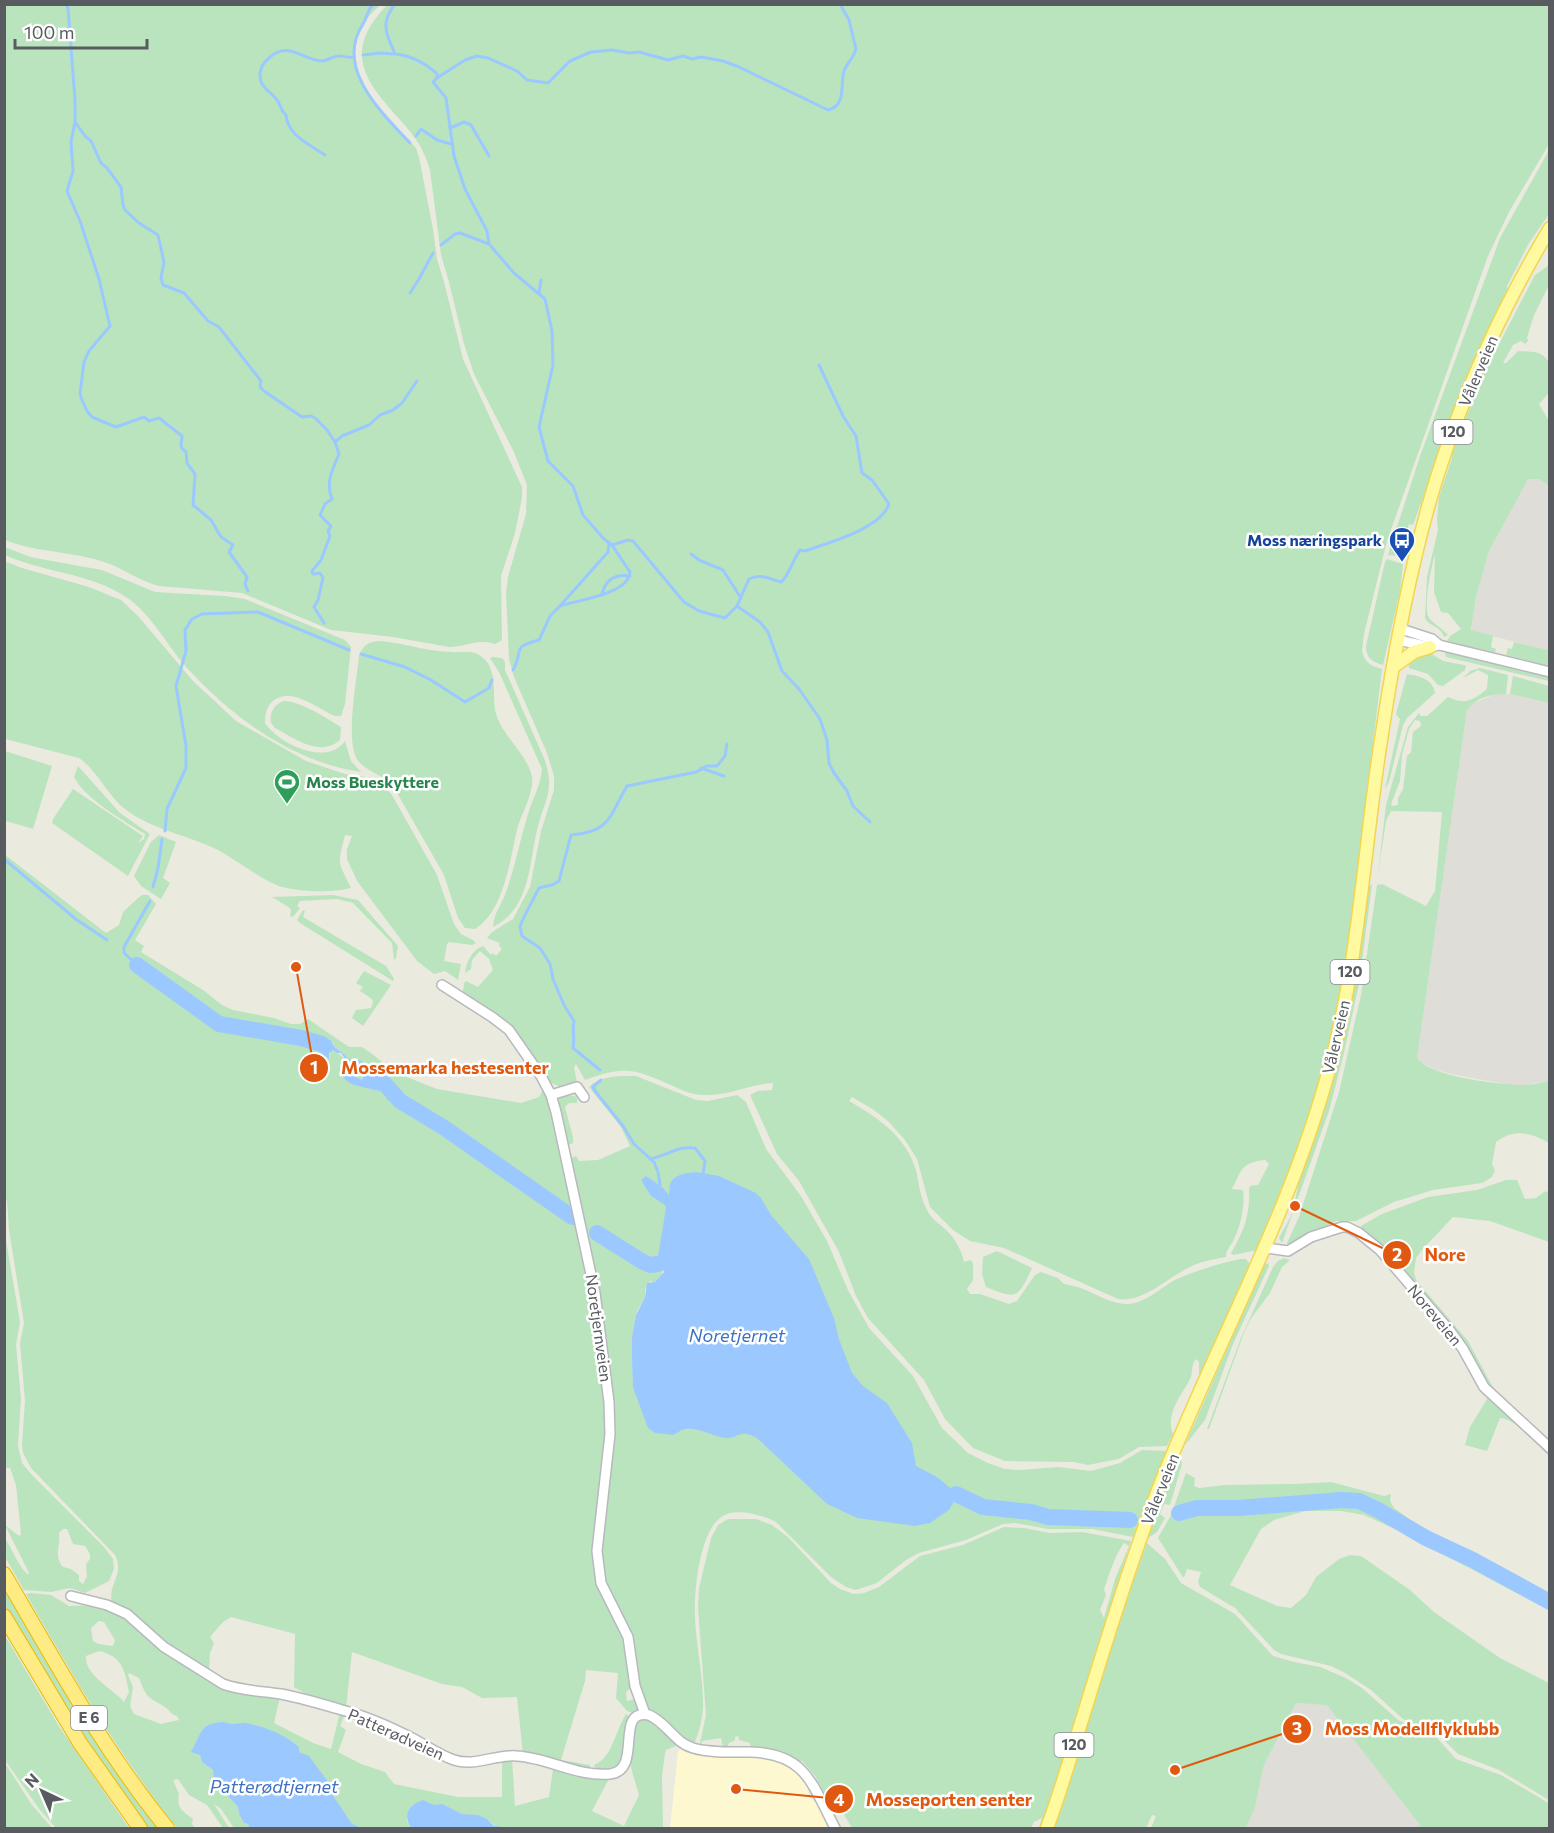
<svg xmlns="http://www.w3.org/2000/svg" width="1554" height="1833" viewBox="0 0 1554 1833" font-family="Commissioner,sans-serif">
	<rect width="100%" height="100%" fill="#ebeadf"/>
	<path fill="#fef8d1" d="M681,1748L703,1756H760L775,1759L790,1766L803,1778L807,1787L809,1797L819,1806L831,1828H670L678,1752Z"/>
	<g fill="#dfddd7">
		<path d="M1530,478L1539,479L1549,486V650L1471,631L1476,597L1489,551L1524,484Z"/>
		<path d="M1496,694H1510L1549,703V1081L1524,1085L1506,1084L1456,1075L1436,1070L1420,1062L1417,1058L1467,710L1473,703Z"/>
		<path d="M1296,1703L1327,1704L1420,1825L1417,1828H1246L1255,1807L1264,1765Z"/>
	</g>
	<g fill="#bae4be" fill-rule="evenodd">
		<path d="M4,5H380C373,12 364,20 360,30C340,76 389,116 416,148L419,157L433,229L437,259L444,282L463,359L522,487V498L515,533L501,576L502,640L495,644C478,638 466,647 449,647L393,637L331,630L242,593L159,586C139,581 123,568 104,562C72,551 38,553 5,540Z"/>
		<path d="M387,5H1549V144L1509,212L1488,256L1387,541L1364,634L1362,651C1365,663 1371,666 1382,669L1343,989L1321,1082L1296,1157L1280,1190L1272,1221L1258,1250L1233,1255L1231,1253C1241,1236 1248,1221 1249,1201C1250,1195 1248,1192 1250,1186L1258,1185L1269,1164L1265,1160C1239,1163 1242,1171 1232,1189L1243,1190C1245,1205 1241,1225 1234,1239C1231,1246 1226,1249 1226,1257C1215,1259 1204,1261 1194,1265C1170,1275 1145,1303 1118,1299L1004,1248L970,1241L953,1230L930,1207L917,1159L905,1140L889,1122L874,1110L852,1097L849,1101C877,1117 906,1136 916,1170C919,1183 920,1198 927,1210C931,1219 940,1224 946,1230C955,1238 962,1251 964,1262L971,1260L973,1263V1280L967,1289L970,1294H980L1009,1304L1017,1301L1035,1275L1041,1272L1058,1278L1064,1284L1078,1287C1093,1292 1110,1304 1127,1304C1145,1304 1161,1287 1177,1279C1197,1270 1218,1264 1240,1259H1246L1252,1267L1199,1376V1362L1196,1359C1190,1366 1194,1373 1189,1381C1181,1395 1165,1415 1173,1434L1167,1446L1139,1447L1119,1459L1088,1465L1074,1462L1005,1461L973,1448L945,1419L924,1380L868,1318L856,1296L839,1252L799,1181L777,1154L750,1095L758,1091L772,1090L773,1083C750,1084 728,1096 704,1095C694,1095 683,1091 673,1086C635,1069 626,1065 585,1080L576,1064L574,1067L577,1083L561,1087L551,1083L510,1025L463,992L464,983L466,981L478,987L493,970L489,959L480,951L472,960L471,969L465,973C466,962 472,950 483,946L491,955L493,953L496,956L502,949L499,946L500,943L487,938L492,932L513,919L530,887L541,831L554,790V776L547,753L514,677L509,659L506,593L508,577L526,514L527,485L513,450L474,374L464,344L449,282L441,255L430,170C427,161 424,152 419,144C401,114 351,82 364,40C368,27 378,15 387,5Z"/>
		<path d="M1549,150V214L1529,243L1507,286L1508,292L1465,382L1413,525L1409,524L1400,556L1388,555L1419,459L1500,238Z"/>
		<path d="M1549,265V285L1534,315L1527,338L1528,341L1525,344L1521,341L1513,345L1503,363H1506L1518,351C1530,352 1541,350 1548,361L1549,393L1539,404L1549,421V486L1539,479H1528L1489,551L1476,597L1471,630L1493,636L1491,647L1496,649L1495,652H1491L1447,641L1450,636L1461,629L1448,613L1441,612L1434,592L1435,555C1431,566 1424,604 1428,616C1430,621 1444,630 1448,635L1444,637C1441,626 1430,627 1425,618L1427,577L1438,530L1437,520L1439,497L1452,458V452L1483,375L1535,275Z"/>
		<path d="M5,547L30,557L102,570L155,592L225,596L245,599L345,640L351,647L345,704L341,716H335C317,708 291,686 273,701C266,707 265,715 265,723C279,744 327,767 345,741L351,761L361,772C293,762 233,718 188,669C168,647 153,617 129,599C93,573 44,573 5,555Z"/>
		<path d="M1387,559L1403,564L1400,591L1383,665C1372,662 1366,658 1366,646L1385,562Z"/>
		<path d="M4,561L22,568L89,587L121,600L138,616L193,681L236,721L306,761L345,774L372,778L381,783L392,795L437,875L454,924L461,934L473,940L476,943L472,945L449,942L447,944L444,961L461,964L458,980L445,971L434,974L417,961L357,881L347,859V849L352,836L345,835C337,867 338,860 351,888C330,893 303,892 282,887C265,882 236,860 218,850C188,835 152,830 125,809C107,795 97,770 79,758L5,739Z"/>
		<path d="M380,641C404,643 428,652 452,652C460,653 472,650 479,655C500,667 491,695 496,714C503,737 527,753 532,777C534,792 523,811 518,826C510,857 505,911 475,929L465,928L458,918L444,875L393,786C384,775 369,773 359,762C344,746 357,679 359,656C362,646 369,641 380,641Z"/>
		<path d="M1514,642L1549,650V666L1506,655L1508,648L1512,649Z"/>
		<path d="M1445,652L1472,657L1549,677V681L1446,657Z"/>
		<path d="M1430,653L1443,661L1464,665L1466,666L1465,670L1443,686L1438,685L1428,674L1409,668C1409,657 1421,655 1430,653Z"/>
		<path d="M493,657L502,658L505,662V670L544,758C556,791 544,800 537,830C529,865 530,909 493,927C493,915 502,904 506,892C515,867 520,840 528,814C532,800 541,785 542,769L499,672L490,658Z"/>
		<path d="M1480,668L1508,675L1506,694C1490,694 1477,697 1467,710L1417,1058C1430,1077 1498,1084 1521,1085C1530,1085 1541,1083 1549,1081V1143C1531,1133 1515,1128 1496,1142L1492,1164L1495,1170L1492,1177L1482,1183L1433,1190L1394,1202L1356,1221H1336L1289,1245L1287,1243L1299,1217L1339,1092L1361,995L1377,885L1382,884L1426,906L1435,891L1442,812L1391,811L1386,821L1378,873L1386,805L1408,727L1419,713L1420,716H1427L1448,697C1465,705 1472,701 1487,689L1488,675L1478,670L1463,678L1470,671ZM1415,720L1420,721L1421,726L1413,732L1411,752L1407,756L1403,789L1398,798V805L1392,806L1391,804L1400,781L1402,755L1409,729Z"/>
		<path d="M1407,674C1419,676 1433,679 1435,693L1407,718L1403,725L1389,782L1385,789L1400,719L1396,714Z"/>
		<path d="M1513,676L1549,686V703L1510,694Z"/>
		<path d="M283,701C299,700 328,719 341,727L340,740C320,758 294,738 275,728L271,723C269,713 274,705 283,701Z"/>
		<path d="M5,751L52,766L33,829L6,821L5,823Z"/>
		<path d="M78,766L120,813L150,834L128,876L52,823L53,819L73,789L143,836L138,843L144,839L145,834C124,821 85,799 74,777Z"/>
		<path d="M159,835L176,842L163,878L170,883L161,899L141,886L134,876L151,842Z"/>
		<path d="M4,854L106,933L119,925L123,912L137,899L142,895H148L156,904L135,940L144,946L141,952L203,990L222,1005L233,1010L274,1018L291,1024H300L308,1019L349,1047H362L375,1056L394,1072L437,1089L521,1103L539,1097L543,1090L551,1112L591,1289L605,1405L606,1434L592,1555L596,1581L623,1638L631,1688L626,1692L627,1701L635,1699L639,1709L635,1714L627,1711L616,1698L618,1673L586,1670L585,1681L561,1760L590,1765V1770L523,1754L517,1697L482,1698L462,1687L442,1684L352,1652L346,1708L314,1699L294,1687L295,1634L231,1617L223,1622L210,1637L214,1643L210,1653L209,1673L180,1656L112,1603C107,1584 125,1575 115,1555L31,1468L23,1453L22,1445L25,1401L20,1343L24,1323L9,1230L7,1201L4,1196ZM303,1036L331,1040C334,1050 344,1051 348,1059C365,1058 376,1075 390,1085L387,1100L385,1087L379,1091C363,1086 346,1087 339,1069H343L362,1080L364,1078C360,1071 340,1054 333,1050L330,1051L329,1059L302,1038Z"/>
		<path d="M1372,884L1359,984L1343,1057L1329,1111L1282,1243L1279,1238L1292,1214L1299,1182L1321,1117L1336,1062L1367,888Z"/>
		<path d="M333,895L358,900L398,946L396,958L394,960L392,943L353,903L337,899L300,901L297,906L300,908L293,917L290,916L291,911L290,908L272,897Z"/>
		<path d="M303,910L305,911L303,917L386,966L394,979L393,981L300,923L297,920Z"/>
		<path d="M364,971L391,985L363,1026L352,1018L356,1010L371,1008L373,1002L372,999L360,991L363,987L356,983Z"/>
		<path d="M636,1076L696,1100L708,1101L737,1095L746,1102L766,1149L801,1196L827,1241L848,1290L869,1328L913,1376L942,1428L968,1453L988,1463L1005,1469L1019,1470L1058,1467L1091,1471L1120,1463L1142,1450L1166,1451L1133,1537L1092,1529H1048L1015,1523L1003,1524L966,1540L919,1553L906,1560L877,1583L856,1590L846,1587L831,1577L776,1522C763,1515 733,1506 720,1518C699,1535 694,1591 695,1617C696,1648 704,1678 703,1708C702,1720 699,1733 694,1744L685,1741L651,1711L645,1702L604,1579L601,1553L613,1399L600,1293L571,1158L576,1156L579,1161L598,1160L630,1146L621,1127L589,1087C600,1075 621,1076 636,1076ZM662,1265L690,1410L644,1416L633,1388L632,1337L637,1311L645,1297V1290L650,1281L654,1283L662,1275Z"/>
		<path d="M564,1095L575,1096L577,1098V1103H569L565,1107L573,1137V1143L568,1145L557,1102L560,1097Z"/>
		<path d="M1506,1180H1517L1525,1199L1536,1198L1544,1192L1549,1191V1242L1490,1221L1453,1217L1422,1250L1416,1258L1414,1273L1416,1280L1468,1341L1497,1395L1493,1393L1463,1345L1361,1232V1226L1382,1214L1428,1197L1477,1190Z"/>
		<path d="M4,1228L20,1322L16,1345L21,1398L18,1446L22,1463L31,1474L104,1547L113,1559L114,1569L109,1581L85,1593L70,1588L51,1592L24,1590L5,1557V1538C12,1549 18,1565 27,1574L29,1573L5,1525L19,1536L21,1534L16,1485L10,1468H5ZM63,1529H67L73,1544L85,1546L90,1554V1559L86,1564L87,1576L83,1584L79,1581V1575L71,1569L63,1567C53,1555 61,1547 59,1533Z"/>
		<path d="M997,1251L1032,1268C1018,1298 1017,1300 986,1287L982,1274L983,1257Z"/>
		<path d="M1284,1258L1290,1260L1282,1267L1270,1293L1252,1317L1245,1330L1209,1429H1207L1241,1338L1273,1267L1278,1261Z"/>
		<path d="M1268,1263L1269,1266L1233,1344L1205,1420L1185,1445L1264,1265Z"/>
		<path d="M1489,1396L1549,1451V1456C1539,1446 1515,1418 1500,1418L1487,1451L1465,1445L1470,1427Z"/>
		<path d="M1180,1456L1182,1464L1170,1505L1164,1504L1160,1514L1165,1518L1157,1532L1148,1538Z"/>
		<path d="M1186,1473L1195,1478L1194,1486L1199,1488L1225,1485L1295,1484L1331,1482L1384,1496L1391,1494L1390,1501L1394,1508L1429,1533L1479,1556L1549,1594V1610L1401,1532L1364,1515L1341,1511H1305L1274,1520L1261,1529L1230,1585L1277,1606L1291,1608L1306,1595L1316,1577L1339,1559L1350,1555L1361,1556L1410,1590L1434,1612L1500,1658L1549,1683V1800L1499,1770L1458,1754L1437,1733L1403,1719L1371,1690L1345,1673L1331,1666L1281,1654L1274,1650L1235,1608L1200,1587L1198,1582L1201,1572L1187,1569L1184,1578L1182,1576L1158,1538L1171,1515Z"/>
		<path d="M728,1519H756L772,1525L788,1537L831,1583L840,1589L854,1594L864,1593L879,1587L920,1556L963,1545L1004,1527L1024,1528L1050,1533L1082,1532L1131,1541L1041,1828H1039L1042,1818L1034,1822L1031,1828H852L835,1799L828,1800L815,1776L802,1761L797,1762L751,1749L750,1743L739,1740L738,1736L735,1737V1740L729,1743L727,1748H723L721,1738L702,1741L701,1746L700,1743L706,1715L698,1608L699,1588L711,1538L718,1525ZM1124,1543L1129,1546L1115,1579L1104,1618L1100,1610L1106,1595L1104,1589C1110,1573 1114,1557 1124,1543Z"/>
		<path d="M1147,1543L1165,1559L1181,1583L1235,1614L1273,1656L1294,1662L1320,1667L1346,1678L1362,1688L1398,1720L1436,1737L1456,1759L1501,1775L1550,1804L1549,1828H1417L1420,1825L1327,1705L1296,1703L1264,1765L1255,1807L1246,1828H1151L1156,1816L1152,1815L1146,1828H1054L1124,1606Z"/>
		<path d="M31,1593L51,1595L69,1606L100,1605L117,1611L214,1682L280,1697L274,1723L313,1743L331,1749L340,1712L349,1715L344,1717L340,1726L346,1730L338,1752L361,1764L385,1772L394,1784L399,1785L458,1797H502V1760L512,1759L515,1806L549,1797L553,1769L577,1775L610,1777L592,1811L624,1826L639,1795C630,1764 624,1753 637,1721L648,1719L653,1721L678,1745L666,1750L665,1753L662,1776L663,1828H497L487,1819H406L411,1828H334L302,1754L299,1752V1747L200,1755L202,1762L213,1770L220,1786L238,1807L239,1814L244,1823L248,1824L249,1828H234L221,1809L214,1804L229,1828H223L207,1805L189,1795L178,1779L173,1780L179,1794C176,1807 182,1811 193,1819L192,1824L195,1828H177C119,1755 72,1675 26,1594ZM99,1621L104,1622L115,1640L113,1646L99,1644L93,1641L91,1628ZM99,1651C123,1656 125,1672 129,1692L124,1702C113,1689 84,1675 86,1656ZM129,1673L139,1678C147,1699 147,1696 165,1707C170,1710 170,1714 177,1716L179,1720L161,1724L134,1714L130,1706L133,1687L128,1675Z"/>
		<path d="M4,1595H10C56,1675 102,1755 158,1828H147C95,1758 51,1683 6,1608Z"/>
		<path d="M4,1634L60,1728L129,1828H56L40,1810L5,1760Z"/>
		<path d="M626,1714L631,1718L624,1760L615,1770H596L594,1765C612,1759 616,1729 626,1714Z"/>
		<path d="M5,1763L32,1805L52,1828H5Z"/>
	</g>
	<g fill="#9bc9ff">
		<path d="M303,1036L331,1040C333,1050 344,1051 348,1059C363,1056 377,1073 387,1083C390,1086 396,1088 400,1090L403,1099L395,1103L387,1100L385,1087L379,1091C363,1086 345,1088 339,1069H343L362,1080L363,1077C358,1068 347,1063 341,1053H337L333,1050L329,1053V1059L301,1038Z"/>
		<path d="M696,1172L719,1176L756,1193L761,1198L771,1215L809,1259L834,1318L839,1339L852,1373L863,1386L887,1403L912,1443L916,1466L937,1477L955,1492L953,1503L949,1510L930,1523L915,1526L857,1518L827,1504L757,1438C738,1428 739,1439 725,1438C712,1436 694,1425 682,1430C679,1431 677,1433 674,1435L655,1433L648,1428L633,1388L632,1360V1337L636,1315L645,1297L647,1283L655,1282L664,1272L662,1265L657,1262L666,1208L665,1205L651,1196L641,1180L646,1176L662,1187L669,1195C670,1192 669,1189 670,1185C673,1174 687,1173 696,1172Z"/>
		<path d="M224,1722C227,1723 230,1724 233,1724C238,1724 242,1722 247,1723C267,1728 283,1734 299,1747V1752L309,1756L329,1783L332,1794L352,1824L362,1828H249L248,1824L244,1823L239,1814L238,1807L214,1780L213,1770L202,1762L200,1755L191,1752C202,1733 199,1723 224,1722Z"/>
		<path d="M423,1800L434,1805L442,1804L462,1814L478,1815L487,1819L494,1826L509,1828H411C403,1815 408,1805 423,1800Z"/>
	</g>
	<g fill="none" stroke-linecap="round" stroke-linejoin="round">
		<g stroke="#9bc9ff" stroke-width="3">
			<path d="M66,4L68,8L75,100V122L71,142L73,171L67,191L80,221L99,279L110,326L89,351L84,362L80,394L82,400L87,411L92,417L116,427L144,417L149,421L159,418L182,436L181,447L186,452L187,463L195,474L193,505L211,520L221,537L233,545L229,552L247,577L245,584L248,591"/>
			<path d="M374,4C366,10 368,17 363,24C334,68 381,112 410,143"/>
			<path d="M394,4C392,10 388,13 387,19C383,30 391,44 395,54C410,55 427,64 437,74V78L433,82L446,98L454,156L465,189L487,231L489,244L514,273L545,299L552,331L553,365L539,427L548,461L573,486L583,515L603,538L612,545L630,572C629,594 578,600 560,606"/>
			<path d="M363,55L380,53L394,54"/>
			<path d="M437,78L465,60L477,56L488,58L517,71L527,80L548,83L570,61L591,52L612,50L629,53L639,52L668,60L683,56L692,59L701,57L723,61L739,67L828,110C847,106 840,82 844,71C847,63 854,57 856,49L849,20L840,4"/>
			<path d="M75,122L85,136L91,141L101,163L107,168L121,187L123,205L125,210L139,223L158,235L164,262L161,278L163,285L184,293L208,321L219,327L261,381L260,387L264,391L302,417L311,416L315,418L327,430L335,442"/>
			<path d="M450,128L464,122L471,125L489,156"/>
			<path d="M416,136L421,129L437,140L451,144"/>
			<path d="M325,155C309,144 288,136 286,115C280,110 281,105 277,100C270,90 259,88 260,73C261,67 264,62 269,58C287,40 304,60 321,61C327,61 333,56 339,56C344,56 347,58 353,57"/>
			<path d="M441,245L455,234L460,233L489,244"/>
			<path d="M410,293L419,279L433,253"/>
			<path d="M539,293L541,280"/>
			<path d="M612,545L628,540L633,541L684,602L699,611L725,618L737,606L749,579C760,573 770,579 781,582C789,576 793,559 800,550L805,551C827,543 881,529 889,504L872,480L862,473L856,436L843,416L819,365"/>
			<path d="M691,554L699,560L723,570L741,598"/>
			<path d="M602,595C605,580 615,574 630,576"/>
			<path d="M737,606L760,622L768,632L782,671L799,689L820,719L827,740L829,763L834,773L847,791L853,806L870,822"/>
			<path d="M324,623L314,607L318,600L323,578L320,573L313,574L312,571L321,560L330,536L328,531L331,526L320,515L325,504L332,499C325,482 333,469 339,454L335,442L342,436L369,425L380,415L393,410L402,403L417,381"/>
			<path d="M361,654L405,667L431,680L465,702L489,688L492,680"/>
			<path d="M513,670C525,650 509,648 539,640L550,616L560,606L608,552L609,543"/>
			<path d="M701,768L724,776"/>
			<path d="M165,831L167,809L186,768V746L176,686L186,651L185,630L192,619L202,614L258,612L349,650"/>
			<path d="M4,859L77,920L107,940"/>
			<path d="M153,887L158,868L162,839"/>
			<path d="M137,965L124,953V947L150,901"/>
			<path d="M600,1070L573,1048C575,1038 572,1031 574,1021L564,1005L553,979L550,964L540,948L522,936L520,926L524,917L539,888L552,885L559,881L571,835C611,832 609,816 627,786L696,772L707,766H717L725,756L727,744"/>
			<path d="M601,1080L593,1087L595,1091L623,1126L634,1144L654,1162L658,1172L660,1185"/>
			<path d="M650,1159C669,1155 676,1146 695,1148L705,1161L703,1174"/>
		</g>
		<g stroke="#9bc9ff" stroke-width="16">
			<path d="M137,965L219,1024L301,1038L322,1044"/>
			<path d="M385,1084L400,1101L443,1127L572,1217"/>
			<path d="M597,1233L643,1262L650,1265L658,1264"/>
			<path d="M956,1494L983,1507L1031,1512L1048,1517L1130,1520"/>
			<path d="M1179,1513L1197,1508H1238L1342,1500L1359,1501L1378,1510L1426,1538L1473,1560L1550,1602"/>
		</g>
		<g stroke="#b7b9be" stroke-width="12">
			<g id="minor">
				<path d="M1401,629L1432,639L1439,645"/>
				<path d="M1398,640L1430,647L1439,645L1550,672"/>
				<path d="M442,985L492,1017L509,1030L541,1076L551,1095L556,1112L595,1293L609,1402L610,1434L597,1551L601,1583L628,1637L635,1686L645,1714"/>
				<path d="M551,1095L577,1087L584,1097"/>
				<path d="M1266,1248L1288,1251L1311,1237L1342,1227H1347L1359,1233L1380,1250L1450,1331L1463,1349L1484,1387L1550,1448"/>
				<path d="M71,1596L107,1605L127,1614L164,1647L223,1684C242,1691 261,1691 281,1694C301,1698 322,1704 342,1710C366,1716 391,1727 414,1739C427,1746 439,1755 454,1760C475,1767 495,1754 517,1756C549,1758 577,1777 610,1774C644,1770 613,1708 649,1715C666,1722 675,1743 693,1748C710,1753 731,1752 749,1752C806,1753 812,1784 835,1828"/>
			</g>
		</g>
		<g stroke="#f2d551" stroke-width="15">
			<g id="major">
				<path d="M1393,667L1414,652L1430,647"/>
				<path d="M1047,1828C1060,1794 1070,1758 1081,1723C1105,1645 1129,1567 1158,1490C1214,1347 1290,1216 1330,1066C1359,960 1364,848 1381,740C1394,653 1411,558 1438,474C1465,389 1504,305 1550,228"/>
			</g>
		</g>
		<g stroke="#eab900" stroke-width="16">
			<g id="highway">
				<path d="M4,1574C55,1661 103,1750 167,1828"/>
				<path d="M4,1616L80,1743L140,1828"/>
			</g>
		</g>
		<use href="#minor" stroke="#fff" stroke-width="9"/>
		<use href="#major" stroke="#fff9a0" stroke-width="12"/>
		<use href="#highway" stroke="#feeb83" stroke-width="14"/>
	</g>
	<defs>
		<g id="bus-pin" transform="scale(1.35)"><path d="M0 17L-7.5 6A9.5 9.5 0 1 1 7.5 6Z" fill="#1a4fb4" stroke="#fff"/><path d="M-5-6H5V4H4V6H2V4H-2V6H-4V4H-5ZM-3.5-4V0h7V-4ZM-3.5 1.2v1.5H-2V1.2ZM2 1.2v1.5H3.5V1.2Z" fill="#fff"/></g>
		<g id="stadium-pin" transform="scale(1.35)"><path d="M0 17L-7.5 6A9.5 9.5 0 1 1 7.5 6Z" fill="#2e9e5b" stroke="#fff"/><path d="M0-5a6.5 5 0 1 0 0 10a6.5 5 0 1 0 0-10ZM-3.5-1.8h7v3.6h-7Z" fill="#fff"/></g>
	</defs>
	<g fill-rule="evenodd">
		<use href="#bus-pin" x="1402" y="540"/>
		<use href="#stadium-pin" x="287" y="782"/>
	</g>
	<g text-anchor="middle" stroke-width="5" stroke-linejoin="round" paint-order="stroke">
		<g fill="#fff" stroke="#8a8c90" stroke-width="1.5">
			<rect x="1433.5" y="420" width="39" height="24" rx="4.5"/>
			<rect x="1330.5" y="960" width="39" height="24" rx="4.5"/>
			<rect x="71" y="1706" width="36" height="24" rx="4.5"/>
			<rect x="1054.5" y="1733" width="39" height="24" rx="4.5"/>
		</g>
		<g font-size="15" font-weight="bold" fill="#585b60">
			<text x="1453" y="437">120</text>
			<text x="1350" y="977">120</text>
			<text x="89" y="1723">E 6</text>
			<text x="1074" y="1750">120</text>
		</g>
		<g font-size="16" fill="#585b60" stroke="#fff">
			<text transform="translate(1478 371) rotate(-67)" y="6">Vålerveien</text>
			<text transform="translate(1336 1037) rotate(-77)" y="6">Vålerveien</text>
			<text transform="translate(1435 1315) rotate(50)" y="6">Noreveien</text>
			<text transform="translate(599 1328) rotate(82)" y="6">Noretjernveien</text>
			<text transform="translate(1160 1489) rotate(-68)" y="6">Vålerveien</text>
			<text transform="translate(396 1734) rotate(24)" y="6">Patterødveien</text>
		</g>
		<g font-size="16" font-weight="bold" fill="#164399" stroke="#fff" text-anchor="end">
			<text x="1382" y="546">Moss næringspark</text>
		</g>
		<g font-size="16" font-weight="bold" fill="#27864d" stroke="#fff" text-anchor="start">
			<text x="306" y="788">Moss Bueskyttere</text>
		</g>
		<g font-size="18" font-style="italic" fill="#3e71c2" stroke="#fff">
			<text x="737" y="1342">Noretjernet</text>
			<text x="274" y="1793">Patterødtjernet</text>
		</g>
	</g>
	<path fill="none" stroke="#e15910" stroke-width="2" d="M296 967L314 1068M1295 1206L1397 1255M1175 1770L1297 1729M736 1789L839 1799"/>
	<g fill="#e15910" stroke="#fff" stroke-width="2">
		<circle cx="296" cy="967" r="6"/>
		<circle cx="1295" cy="1206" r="6"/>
		<circle cx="1175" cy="1770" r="6"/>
		<circle cx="736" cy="1789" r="6"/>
		<circle cx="314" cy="1068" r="15"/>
		<circle cx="1397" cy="1255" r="15"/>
		<circle cx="1297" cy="1729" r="15"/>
		<circle cx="839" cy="1799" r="15"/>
	</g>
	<g font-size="18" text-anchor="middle" font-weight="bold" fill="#fff">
		<text x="314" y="1074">1</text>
		<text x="1397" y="1261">2</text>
		<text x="1297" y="1735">3</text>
		<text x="839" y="1806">4</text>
	</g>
	<g font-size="18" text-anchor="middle" font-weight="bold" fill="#e15910" stroke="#fff" stroke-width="5" stroke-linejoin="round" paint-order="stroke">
		<text x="445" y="1074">Mossemarka hestesenter</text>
		<text x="1445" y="1261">Nore</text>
		<text x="1412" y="1735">Moss Modellflyklubb</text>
		<text x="949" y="1806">Mosseporten senter</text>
	</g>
	<rect width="1554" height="1833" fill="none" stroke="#585b60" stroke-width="12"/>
	<g transform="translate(42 1791) rotate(316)" stroke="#ffffff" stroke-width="4.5" paint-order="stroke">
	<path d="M0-4.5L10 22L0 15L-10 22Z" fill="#585b60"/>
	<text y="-9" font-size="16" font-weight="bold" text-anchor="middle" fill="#585b60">N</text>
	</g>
	<path d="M15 39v9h132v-9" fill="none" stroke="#585b60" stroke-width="3"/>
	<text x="24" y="39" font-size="18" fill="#585b60" stroke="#ffffff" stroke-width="4.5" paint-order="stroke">100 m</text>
</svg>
